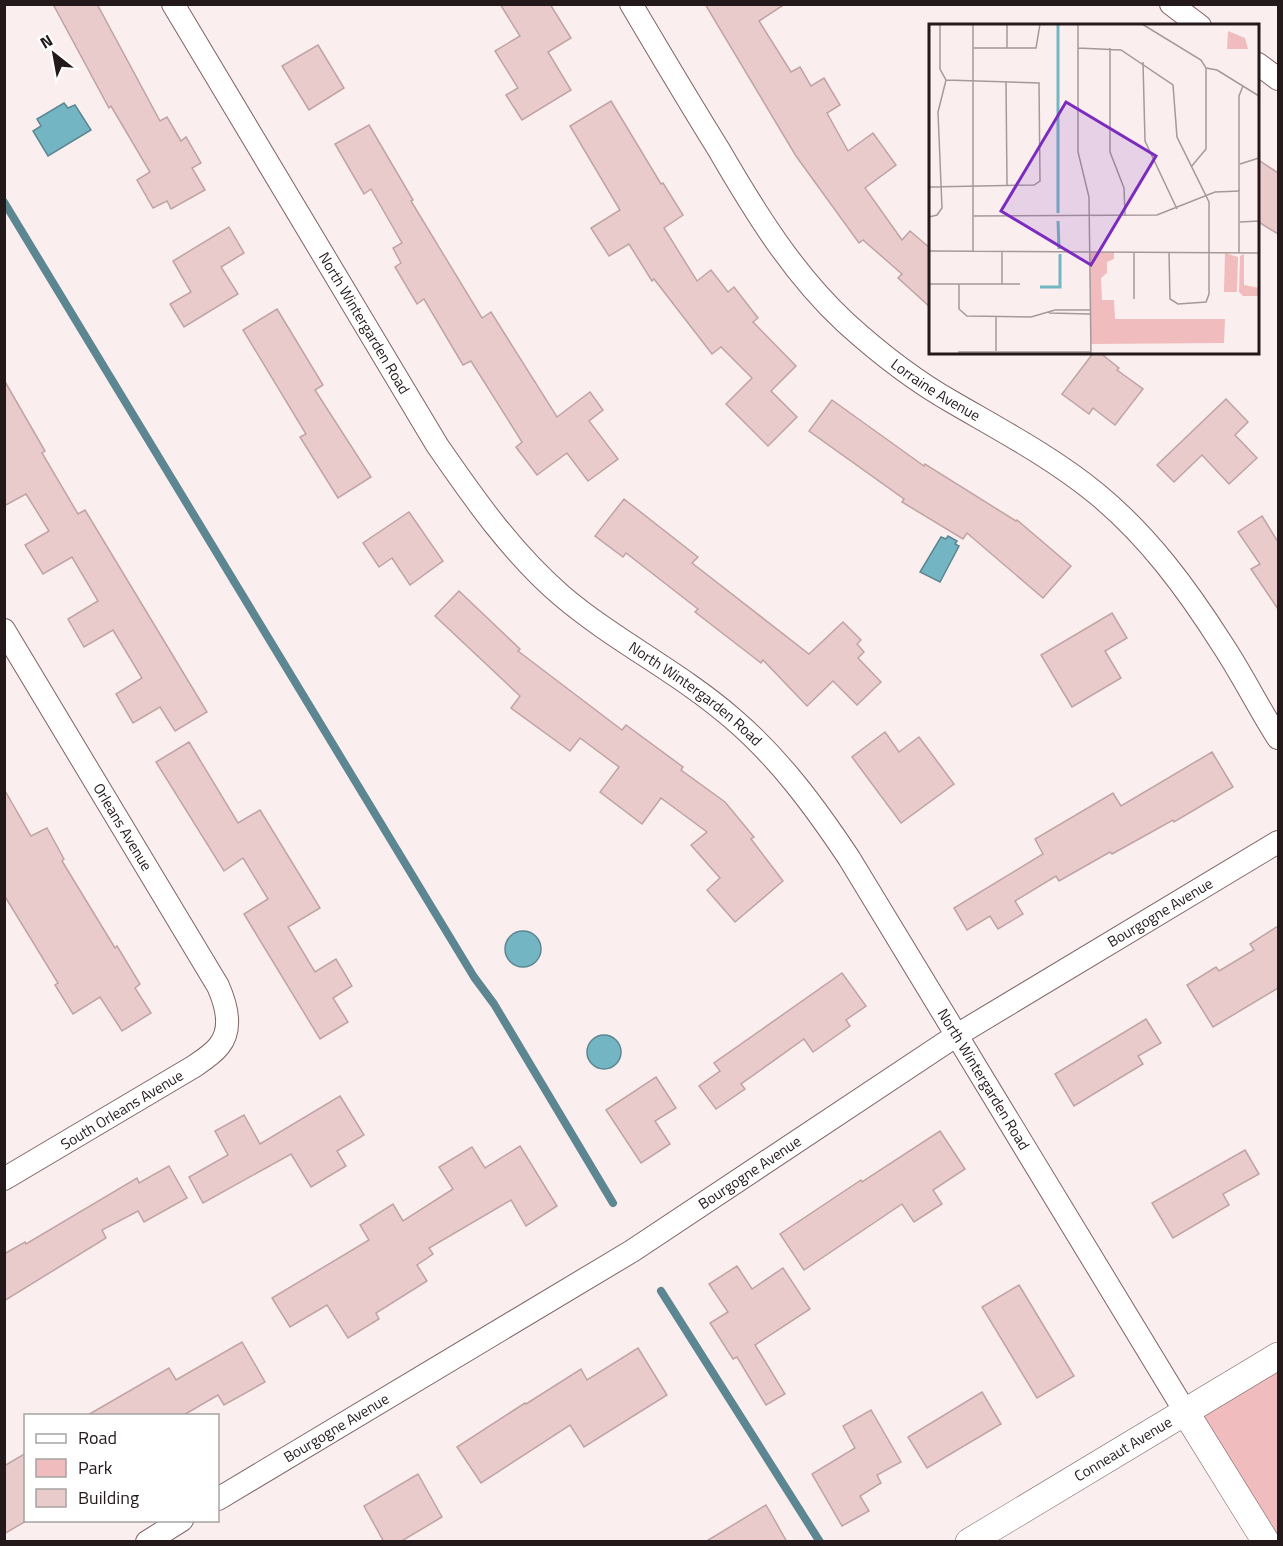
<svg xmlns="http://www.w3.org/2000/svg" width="1283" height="1546" viewBox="0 0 1283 1546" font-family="'Titillium Web',sans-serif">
	<rect width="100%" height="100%" fill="#fbeeee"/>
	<path fill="#f0bcbd" d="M1278,1356V1541L1186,1413Z"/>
	<g fill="#74b5c4" stroke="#5c8691" stroke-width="1.5">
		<path d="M64,103L68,108L75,105L91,130L48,156L33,131L41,126L37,119Z"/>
		<path d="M948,536L957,541L955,544L959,546L940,582L920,572L941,537L946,539Z"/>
		<circle cx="523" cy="949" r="18"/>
		<circle cx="604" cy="1052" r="17"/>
	</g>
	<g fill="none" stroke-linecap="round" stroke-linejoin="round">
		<g stroke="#5c8691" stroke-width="8">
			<path d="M4,202L474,977L494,1004L613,1203"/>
			<path d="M661,1291L820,1542"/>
		</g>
	</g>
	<g fill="#eacbcc" stroke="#c0a3a4" stroke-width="1.5">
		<path d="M53,4H97L160,121L167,117L181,141L186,137L201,163L192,168L205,190L171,209L167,201L153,208L137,180L150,172L111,106L109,108Z"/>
		<path d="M500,4H550L571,38L548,52L571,90L522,120L506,95L518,88L495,51L520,36Z"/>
		<path d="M705,4H785L759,21L791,72L800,67L811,86L824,78L840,105L827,113L848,151L873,133L896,165L865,188L902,240L910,231L930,248V307L898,278L902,274L863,240L859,243L796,156Z"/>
		<path d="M318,45L344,88L309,110L282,66Z"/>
		<path d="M611,101L661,184L663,183L683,215L664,228L697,281L711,270L728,292L734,287L758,318L753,322L796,366L771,391L797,417L768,446L726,404L752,378L721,347L712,354L654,279L652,281L629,244L609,256L591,228L620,210L570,126Z"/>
		<path d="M369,125L413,200L411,201L482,318L491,312L557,417L590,392L603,410L589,421L618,459L588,481L567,453L537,475L516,447L522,442L471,361L463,365L424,299L417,304L395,267L401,263L393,248L402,243L371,189L364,194L335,144Z"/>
		<path d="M1257,159L1278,173V234L1257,221Z"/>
		<path d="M229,227L244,253L221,267L238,294L184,327L170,304L191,292L173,261Z"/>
		<path d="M277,309L323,385L315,390L371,477L338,498L300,437L306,434L243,330Z"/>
		<path d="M1094,352H1099L1119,368L1117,370L1143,389L1115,425L1093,408L1089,414L1062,394Z"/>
		<path d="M4,380L45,451L42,453L78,514L85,510L207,712L175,731L160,707L133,723L116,694L142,678L113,630L84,647L68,619L98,601L72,557L43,574L25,545L49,531L26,494L4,506Z"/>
		<path d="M1226,399L1248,422L1235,435L1257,458L1229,484L1202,455L1174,482L1157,465Z"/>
		<path d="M832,400L924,466L925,464L1016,521L1017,520L1071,566L1043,598L967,533L963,539L902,502L904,499L809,431Z"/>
		<path d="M624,499L698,557L692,563L809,654L843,622L861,640L857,644L864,652L858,658L881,682L857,705L833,681L807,706L763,660L761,663L695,612L698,609L626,553L623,557L595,536Z"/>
		<path d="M409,512L443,561L410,585L392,558L379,567L363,543Z"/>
		<path d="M1262,516L1278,542V609L1251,569L1260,564L1238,532Z"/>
		<path d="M459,591L520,649L518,651L622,730L626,725L683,767L681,770L725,802L754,837L751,839L783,881L735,922L707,890L720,878L691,845L707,832L661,798L642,824L600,792L619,767L580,738L570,751L511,708L520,696L435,616Z"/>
		<path d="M1112,613L1127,638L1105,651L1121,678L1072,707L1041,655Z"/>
		<path d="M885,732L899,752L919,737L954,784L901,823L852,757Z"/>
		<path d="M189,742L238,823L260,810L320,908L288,927L315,972L336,959L352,986L333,998L348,1022L320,1039L244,914L268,899L243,858L224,871L156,762Z"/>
		<path d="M1212,752L1233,787L1174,822L1173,820L1112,854L1110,852L1059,881L1056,876L1015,901L1023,914L998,929L990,916L967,930L954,908L1043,854L1035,839L1113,793L1121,806Z"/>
		<path d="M4,789L31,836L47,828L64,859L62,861L115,948L117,946L140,984L135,988L151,1013L122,1031L100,997L73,1014L55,985L58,983L4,895Z"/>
		<path d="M1278,926V988L1213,1027L1187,985L1216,967L1219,971L1254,950L1250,944Z"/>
		<path d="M842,973L866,1006L846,1020L850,1026L813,1052L804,1039L741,1084L745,1089L716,1109L699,1086L720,1071L714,1063Z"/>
		<path d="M1146,1019L1161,1043L1138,1056L1143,1064L1074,1106L1055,1074Z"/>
		<path d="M656,1077L676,1108L655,1121L670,1144L641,1163L606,1110Z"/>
		<path d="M340,1096L364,1135L337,1151L346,1166L311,1187L291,1154L203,1203L189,1177L228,1155L215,1131L244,1115L260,1144Z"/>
		<path d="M940,1131L965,1169L933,1190L942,1204L914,1222L902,1204L804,1270L780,1234L861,1180L862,1182Z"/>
		<path d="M520,1146L557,1206L526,1226L511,1200L429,1248L433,1254L417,1265L427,1281L376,1313L379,1319L348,1338L327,1305L290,1327L272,1298L369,1240L360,1225L393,1204L403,1221L453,1189L439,1167L472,1147L485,1168Z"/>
		<path d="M1245,1150L1259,1174L1223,1194L1229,1205L1173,1238L1152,1203Z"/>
		<path d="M169,1166L187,1198L144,1222L138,1211L102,1230L106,1238L4,1301V1254L25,1242L26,1244L137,1178L139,1183Z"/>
		<path d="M737,1266L752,1289L783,1268L810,1309L755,1345L785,1394L766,1405L737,1357L733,1359L710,1323L728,1312L709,1284Z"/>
		<path d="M1019,1285L1074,1376L1037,1398L982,1307Z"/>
		<path d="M242,1342L265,1382L224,1405L218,1395L182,1416H86L169,1368L176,1380Z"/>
		<path d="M638,1348L667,1395L584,1447L570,1425L481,1483L457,1447L525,1403L526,1404L581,1369L587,1380Z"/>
		<path d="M982,1392L1001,1424L927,1468L908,1437Z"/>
		<path d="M871,1410L901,1462L877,1475L881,1483L860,1496L869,1511L842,1526L812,1474L855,1448L843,1426Z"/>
		<path d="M26,1453V1521L4,1534V1466Z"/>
		<path d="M418,1474L442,1517L400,1542H384L364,1506Z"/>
		<path d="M766,1505L787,1542H705Z"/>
	</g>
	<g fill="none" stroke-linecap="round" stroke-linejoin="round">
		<g stroke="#7f6465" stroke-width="24">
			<g id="minor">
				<path id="s1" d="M173,4L437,445C475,500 512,553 562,596C615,641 679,672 732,718C779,758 815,807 849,858L1186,1413"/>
				<path id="s2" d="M631,4C660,53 689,102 719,150C755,212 793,274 846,323C879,353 915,381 954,403C1004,432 1053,458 1097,494C1148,536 1187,589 1222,644C1242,674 1258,707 1278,738"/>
				<path d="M1171,4L1200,26"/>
				<path d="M1258,64L1278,79"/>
				<path id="s3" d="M4,630L218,986C226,1004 233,1029 219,1046C213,1054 202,1061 193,1067L4,1179"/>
				<path id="s4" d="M218,1499L632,1251L957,1035L1278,842"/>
				<path d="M147,1542L182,1520"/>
			</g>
		</g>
		<g stroke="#7f6465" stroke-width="28">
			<g id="tertiary">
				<path d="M1186,1413L1266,1542"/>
				<path id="s5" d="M969,1542L1278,1356"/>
			</g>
		</g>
		<use href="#minor" stroke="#fff" stroke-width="22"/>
		<use href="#tertiary" stroke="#fff" stroke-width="27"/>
	</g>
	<g text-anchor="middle" stroke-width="6" stroke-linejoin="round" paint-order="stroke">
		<g font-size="15" fill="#24191a" stroke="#fff">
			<text dy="5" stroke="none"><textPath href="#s1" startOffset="372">North Wintergarden Road</textPath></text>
			<text dy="5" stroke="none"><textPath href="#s2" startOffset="498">Lorraine Avenue</textPath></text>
			<text dy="5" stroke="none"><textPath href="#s1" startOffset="876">North Wintergarden Road</textPath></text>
			<text dy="5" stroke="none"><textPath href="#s3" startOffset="230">Orleans Avenue</textPath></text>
			<text dy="5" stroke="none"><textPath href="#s4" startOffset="1110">Bourgogne Avenue</textPath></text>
			<text dy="5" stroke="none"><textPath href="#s1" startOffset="1362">North Wintergarden Road</textPath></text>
			<text transform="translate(122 1110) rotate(-31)" y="5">South Orleans Avenue</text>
			<text dy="5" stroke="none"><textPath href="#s4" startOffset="624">Bourgogne Avenue</textPath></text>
			<text dy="5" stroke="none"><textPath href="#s4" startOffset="138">Bourgogne Avenue</textPath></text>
			<text dy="5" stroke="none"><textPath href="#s5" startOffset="180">Conneaut Avenue</textPath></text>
		</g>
	</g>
	<g transform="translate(929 24)">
		<rect width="330" height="330" fill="#fbeeee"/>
		<path d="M299,7L316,14L319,25H298ZM161,228H185V235L178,238V249L172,254L173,276H185L186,295H296L295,319L162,320ZM296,229L309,233L308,268H295ZM315,230V261L330,264V272H314L310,268L311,232Z" fill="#f0bcbd"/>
		<path fill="none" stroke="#74b5c4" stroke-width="3" d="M129,0V189M129,197L130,225M111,263H131V230"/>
		<path fill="none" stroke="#a59999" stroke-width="1.5" d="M78,0V24M149,0V128L160,173L162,330M213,0L272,36L277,44V125L262,143M44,24H107L111,0M149,24L192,26L244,61L248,113L280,178V270L277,278L249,280L241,275L240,228M181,24V128L195,164L196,191M214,38L216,117L248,185M277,44L288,46L330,72M77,58L78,161M311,140L330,134M0,163L105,161L111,157L110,59L17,56L11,45V0M44,192L228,191L286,168L311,167M0,193L8,191L13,184L9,88L17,56M311,198L330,197M0,227L330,229M44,227V0M310,229V72L314,62M0,260H91M30,260V285L38,292L102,293L126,286H161M73,260V227M205,275V228M120,289L161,290M67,327V293M29,328H162"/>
		<path fill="#7b2cbf" fill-opacity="0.15" stroke="#7b2cbf" stroke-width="3" d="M137,78L227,132L162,241L72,187Z"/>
		<rect width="330" height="330" fill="none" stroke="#24191a" stroke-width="3"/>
	</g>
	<rect width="1283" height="1546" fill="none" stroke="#24191a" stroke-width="12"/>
	<rect x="24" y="1414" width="195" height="108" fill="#ffffff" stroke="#a7a3a3" stroke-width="1.5"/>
	<rect x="36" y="1434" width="30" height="9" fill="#ffffff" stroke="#a7a3a3" stroke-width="1.5"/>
	<text x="78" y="1444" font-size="18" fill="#24191a">Road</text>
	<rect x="36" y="1459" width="30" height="18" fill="#f0bcbd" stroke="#a7a3a3" stroke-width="1.5"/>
	<text x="78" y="1474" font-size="18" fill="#24191a">Park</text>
	<rect x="36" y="1489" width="30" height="18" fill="#eacbcc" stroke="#a7a3a3" stroke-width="1.5"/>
	<text x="78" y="1504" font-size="18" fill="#24191a">Building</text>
	<g transform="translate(54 54) rotate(329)" stroke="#ffffff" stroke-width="4.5" paint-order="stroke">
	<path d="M0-4.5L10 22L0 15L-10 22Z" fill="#24191a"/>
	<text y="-9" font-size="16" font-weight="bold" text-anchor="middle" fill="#24191a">N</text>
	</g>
</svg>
